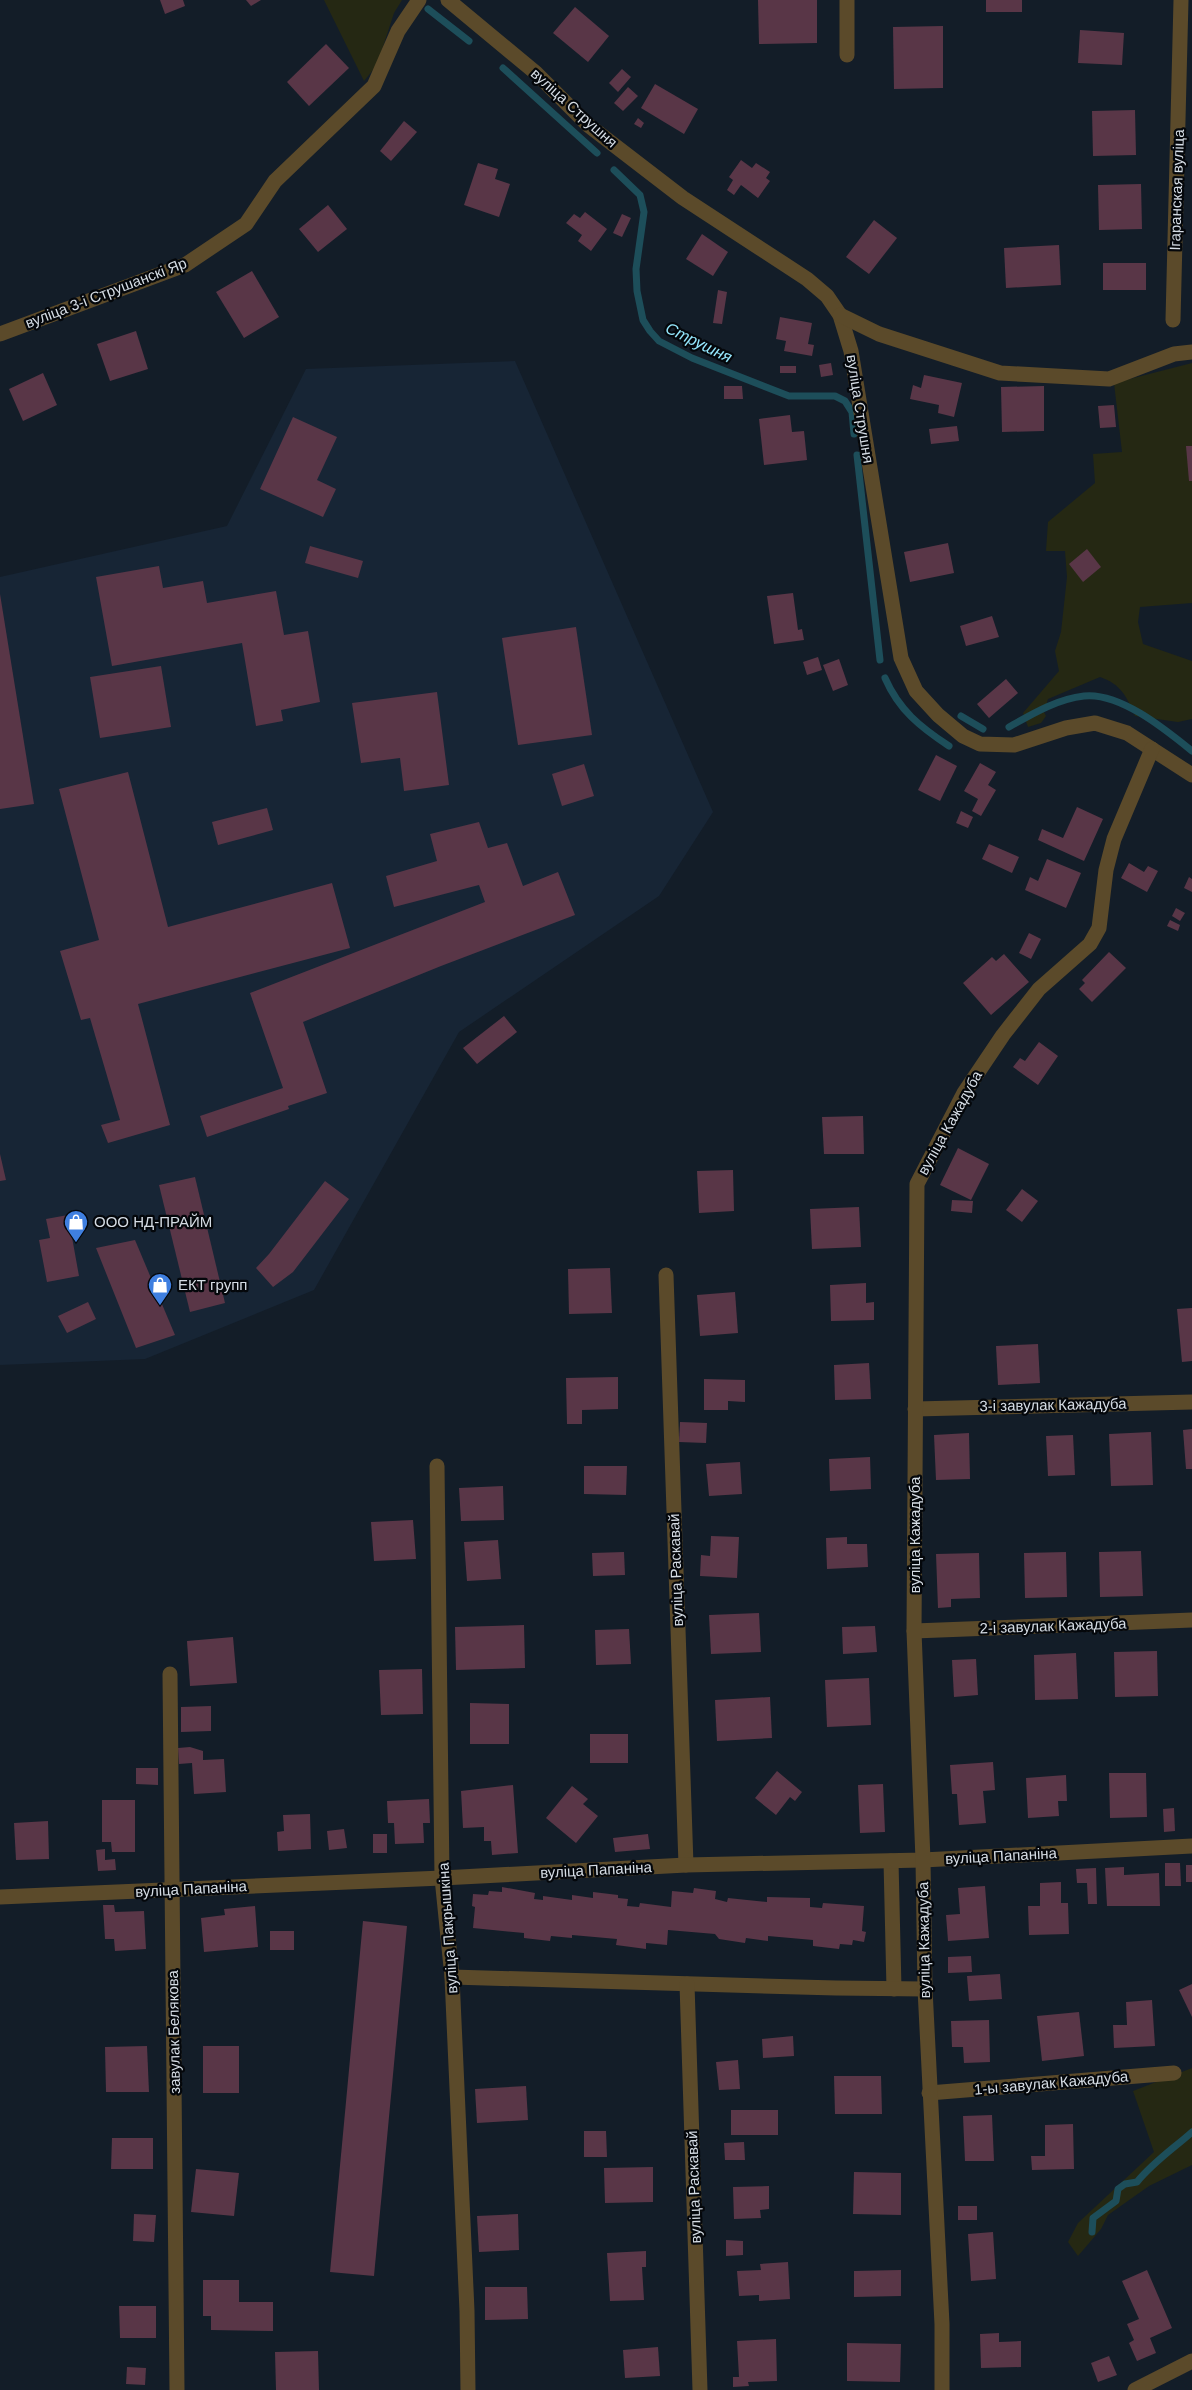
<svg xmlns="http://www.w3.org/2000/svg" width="1192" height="2390" viewBox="0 0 1192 2390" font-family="Arial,sans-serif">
	<rect width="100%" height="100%" fill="#131d28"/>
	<path fill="#172535" d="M515,361L713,812L659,896L459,1032L314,1290L145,1359L0,1365V577L227,526L306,369Z"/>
	<g fill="#252813">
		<path d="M324,0H402L394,13L377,65L364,81Z"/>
		<path d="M1192,363V603L1140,607L1138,622L1143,644L1192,661V719L1178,722L1135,716C1127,697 1121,684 1100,677L1048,699L1044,712L1046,716L1041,723L1028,727L1023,713L1059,671L1055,651L1061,632L1067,577L1065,551H1046L1048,522L1095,483L1093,454L1122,452L1114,383Z"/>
		<path d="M1192,2068V2165L1149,2186L1108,2215L1101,2229L1078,2256L1068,2242L1078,2223L1154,2152L1133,2091Z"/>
	</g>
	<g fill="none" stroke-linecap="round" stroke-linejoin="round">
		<g stroke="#1d4e5a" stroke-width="7">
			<path d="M428,9L469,41"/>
			<path d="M503,68L597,153"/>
			<path d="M614,170L640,195L644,212L636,269L637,291L643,320L650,331L659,341L692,358L789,396H835L845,401L852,412L854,434"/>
			<path d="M857,455L880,660"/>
			<path d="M885,678C899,710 920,727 949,746"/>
			<path d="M961,716L983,729"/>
			<path d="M1009,727C1032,714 1057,699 1084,696C1120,692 1166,730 1192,751"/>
			<path d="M1092,2232L1093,2218L1116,2201L1118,2189L1125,2184L1137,2182C1152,2163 1174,2148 1192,2132"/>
		</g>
	</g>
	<g fill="#593647">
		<path d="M160,0H183L185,6L165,14Z"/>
		<path d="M246,0H261L251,6Z"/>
		<path d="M758,0H817V43L759,44Z"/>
		<rect x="986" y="0" width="36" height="12"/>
		<path d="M575,7L609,36L588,62L553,33Z"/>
		<path d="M943,26V88L894,89L893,27Z"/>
		<path d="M1080,30L1124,33L1122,65L1078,63Z"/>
		<path d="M326,44L349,68L309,106L287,82Z"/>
		<path d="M622,69L631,77L618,92L609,83Z"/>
		<path d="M655,84L698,109L684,134L641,108Z"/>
		<path d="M628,87L638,96L623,111L614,103Z"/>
		<path d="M1135,110L1136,155L1093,156L1092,111Z"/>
		<path d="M638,118L644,123L641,128L634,124Z"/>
		<path d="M404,121L417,132L391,161L380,151Z"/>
		<path d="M741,160L752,168L756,163L770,172L766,178L770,181L758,198L741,185L734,195L727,190L733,180L729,177Z"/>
		<path d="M478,163L498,169L495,179L510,184L499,217L464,205Z"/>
		<path d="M1141,184L1142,229L1099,230L1098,185Z"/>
		<path d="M328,205L347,229L318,252L299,229Z"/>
		<path d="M585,212L607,229L591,251L578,241L582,235L566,223L574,214L580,218Z"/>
		<path d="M622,214L631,218L622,237L613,233Z"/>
		<path d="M874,220L897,238L869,274L846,257Z"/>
		<path d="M702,234L728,252L713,276L686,259Z"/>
		<path d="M1059,245L1061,285L1006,288L1004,248Z"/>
		<rect x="1103" y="263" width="43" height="27"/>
		<path d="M252,271L279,317L244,338L216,292Z"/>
		<path d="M718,290L727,292L722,324L713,323Z"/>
		<path d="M780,317L812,323L808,344L814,345L812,356L784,351L786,341L776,339Z"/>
		<path d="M136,331L148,369L110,381L97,344Z"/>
		<path d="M831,363L833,375L821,377L819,365Z"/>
		<rect x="780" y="366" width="16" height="7"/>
		<path d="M43,373L57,405L23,421L9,389Z"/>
		<path d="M924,375L962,383L954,417L938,413L939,405L910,399L913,385L921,388Z"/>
		<path d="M724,386H742L743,399H724Z"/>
		<path d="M1044,386V431L1002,432L1001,387Z"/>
		<path d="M1114,405L1116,427L1100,428L1098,406Z"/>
		<path d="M790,415L792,432L804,431L807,460L764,465L759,419Z"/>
		<path d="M293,417L337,437L317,480L336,489L323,517L260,489Z"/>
		<path d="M957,426L959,441L931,444L929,429Z"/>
		<path d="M1186,446H1192V481H1189Z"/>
		<path d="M948,543L954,573L910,582L904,552Z"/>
		<path d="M310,546L363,561L358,578L305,563Z"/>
		<path d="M1087,549L1101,567L1083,582L1069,564Z"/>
		<path d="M159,566L163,588L203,581L207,603L276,591L284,635L308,631L320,702L281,710L283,721L256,726L242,643L112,666L96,577Z"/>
		<path d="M793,593L798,630L802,629L804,640L774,644L767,596Z"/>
		<path d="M0,594L34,804L0,809Z"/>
		<path d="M992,616L999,637L966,646L960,626Z"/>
		<path d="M576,627L592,735L518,745L502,638Z"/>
		<path d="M818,657L822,670L807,675L803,662Z"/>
		<path d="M839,659L848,685L833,691L823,665Z"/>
		<path d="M161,666L171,727L100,738L90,677Z"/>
		<path d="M1006,679L1018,693L989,718L977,704Z"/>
		<path d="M437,692L449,785L404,791L400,758L361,763L352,703Z"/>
		<path d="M936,755L957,766L940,801L918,790Z"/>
		<path d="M980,763L996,772L988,785L996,790L981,816L972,811L978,799L964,791Z"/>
		<path d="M584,764L594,796L562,806L552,774Z"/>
		<path d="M128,772L168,927L332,883L350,948L138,1004L170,1125L108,1143L101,1125L120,1120L90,1018L81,1020L60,951L99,940L59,789Z"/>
		<path d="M1077,807L1103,819L1084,861L1038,840L1042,829L1063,838Z"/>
		<path d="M267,808L273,830L218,845L212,822Z"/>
		<path d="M961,811L973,817L968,828L956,823Z"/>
		<path d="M479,822L488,848L507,843L523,886L558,872L575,915L441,966L303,1022L327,1093L288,1106L289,1109L207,1137L200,1116L283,1088L250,993L485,902L479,885L394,907L386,876L437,861L430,834Z"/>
		<path d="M989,844L1019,857L1012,873L982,859Z"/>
		<path d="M1047,859L1081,873L1066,908L1025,890L1030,877L1038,881Z"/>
		<path d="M1129,863L1144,872L1148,866L1158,871L1147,892L1121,878Z"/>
		<path d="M1189,877L1192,879V892L1184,888Z"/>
		<path d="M1176,908L1185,913L1180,921L1172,916Z"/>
		<path d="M1170,920L1180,925L1178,931L1167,926Z"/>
		<path d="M1029,933L1041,939L1031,959L1019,953Z"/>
		<path d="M1109,952L1126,968L1092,1002L1079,989L1085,983L1082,980Z"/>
		<path d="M1004,954L1029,982L991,1015L963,983L992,957L996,961Z"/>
		<path d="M504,1016L517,1032L477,1064L463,1048Z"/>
		<path d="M1039,1042L1058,1056L1038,1085L1013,1067L1020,1058L1025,1061Z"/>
		<path d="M863,1116L864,1154H824L822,1117Z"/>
		<path d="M958,1148L989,1164L971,1200L940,1185Z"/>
		<path d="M0,1154L6,1180L0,1181Z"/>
		<path d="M733,1170L734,1211L699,1213L697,1171Z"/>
		<path d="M195,1177L225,1303L190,1312L159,1185Z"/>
		<path d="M325,1181L349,1199L293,1272L273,1287L256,1268L269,1254Z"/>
		<path d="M1022,1189L1038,1201L1022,1222L1006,1210Z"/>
		<path d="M952,1200L973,1201L972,1213L951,1211Z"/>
		<path d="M859,1207L861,1247L812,1249L810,1209Z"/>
		<path d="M68,1215L79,1276L47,1282L39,1240L50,1238L46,1219Z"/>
		<path d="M135,1240L175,1335L136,1348L96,1248Z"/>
		<path d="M610,1268L612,1313L569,1314L568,1269Z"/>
		<path d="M866,1283V1303L874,1302V1320L831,1321L830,1285Z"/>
		<path d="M735,1292L738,1333L700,1336L697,1295Z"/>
		<path d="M88,1302L96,1319L67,1333L58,1316Z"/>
		<path d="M1192,1308V1361L1182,1362L1177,1309Z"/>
		<path d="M1038,1344L1040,1383L998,1385L996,1346Z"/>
		<path d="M869,1363L871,1399L835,1400L834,1365Z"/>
		<path d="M618,1377V1409L582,1410V1424H567L566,1378Z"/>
		<path d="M704,1379L745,1380V1402L728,1401V1410H704Z"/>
		<path d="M680,1422L707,1423L706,1443L679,1442Z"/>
		<path d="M1192,1429V1469H1186L1183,1430Z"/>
		<path d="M1151,1432L1153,1485L1111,1486L1109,1434Z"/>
		<path d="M969,1433L970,1479L936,1480L934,1435Z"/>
		<path d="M1073,1435L1075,1475L1048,1476L1046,1436Z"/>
		<path d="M870,1457L871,1489L830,1491L829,1459Z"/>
		<path d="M740,1462L742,1494L709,1496L706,1464Z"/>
		<path d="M584,1466H627L626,1495L584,1494Z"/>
		<path d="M503,1486L504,1520L461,1521L459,1488Z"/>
		<path d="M413,1520L416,1559L374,1561L371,1522Z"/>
		<path d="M711,1536L739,1537L737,1578L700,1576L701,1555L710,1556Z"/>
		<path d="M847,1537V1544H867L868,1567L827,1569L826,1538Z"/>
		<path d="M498,1540L501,1579L467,1581L464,1542Z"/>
		<path d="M1141,1551L1143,1596L1100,1597L1099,1552Z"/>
		<path d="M624,1552L625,1575L593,1576L592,1553Z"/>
		<path d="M1066,1552L1067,1597L1025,1598L1024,1553Z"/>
		<path d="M979,1553L980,1598L951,1599V1607L938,1608L936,1554Z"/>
		<path d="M759,1613L761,1652L711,1654L709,1615Z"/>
		<path d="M524,1625L525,1668L456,1670L455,1627Z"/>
		<path d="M875,1626L877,1652L843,1654L842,1627Z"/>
		<path d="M629,1629L631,1664L596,1665L595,1630Z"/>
		<path d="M233,1637L237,1683L190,1686L187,1641Z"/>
		<path d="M1157,1651L1158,1696L1115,1697L1114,1652Z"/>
		<path d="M1076,1653L1078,1699L1035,1700L1034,1655Z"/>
		<path d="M976,1659L978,1695L954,1697L952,1660Z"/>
		<path d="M422,1669L423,1714L381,1715L379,1670Z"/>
		<path d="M869,1678L871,1725L827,1727L825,1680Z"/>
		<path d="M770,1697L772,1738L717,1741L715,1700Z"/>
		<path d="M470,1703L509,1704V1744H470Z"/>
		<path d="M211,1706V1731L181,1732V1707Z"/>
		<rect x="590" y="1734" width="38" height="29"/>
		<path d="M190,1747L203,1751V1760L224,1759L226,1792L194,1794L192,1763L179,1764L178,1748Z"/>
		<path d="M993,1762L995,1790L983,1791L986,1823L959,1825L957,1794H952L950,1765Z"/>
		<path d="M136,1768H158V1785L136,1784Z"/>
		<path d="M777,1771L802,1792L795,1801L790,1797L776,1815L755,1798Z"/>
		<path d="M1109,1773H1146L1147,1817L1110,1818Z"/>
		<path d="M1066,1775L1067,1801H1058L1059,1816L1028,1818L1026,1778Z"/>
		<path d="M883,1784L885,1832L860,1833L858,1785Z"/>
		<path d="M513,1785L518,1853L492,1855L491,1841H484V1827L463,1828L461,1791Z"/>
		<path d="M572,1786L588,1799L583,1804L598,1816L576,1843L546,1818Z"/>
		<path d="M429,1799L430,1823H423L424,1843L395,1844L394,1823H388L387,1801Z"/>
		<path d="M102,1800H135V1852H112L111,1842H102Z"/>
		<path d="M1174,1808L1175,1831L1164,1832L1163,1809Z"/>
		<path d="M310,1814L311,1849L278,1851L277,1832L284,1831L283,1815Z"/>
		<path d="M48,1821L49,1859L16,1860L14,1823Z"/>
		<path d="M344,1829L347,1848L329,1850L327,1831Z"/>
		<rect x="373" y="1834" width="14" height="19"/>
		<path d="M648,1834L650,1849L615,1852L613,1838Z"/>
		<path d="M105,1849V1860L115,1859L116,1870L98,1871L96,1850Z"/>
		<path d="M1165,1863H1180L1181,1886H1165Z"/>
		<rect x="1186" y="1865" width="6" height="17"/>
		<path d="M1124,1867V1875L1159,1873L1160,1906H1107L1105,1868Z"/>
		<path d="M1096,1868L1097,1904H1088L1087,1883H1077L1076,1869Z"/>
		<path d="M1061,1882V1903H1068L1069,1934L1029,1935L1028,1906H1040V1883Z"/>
		<path d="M985,1886L989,1938L948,1941L946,1915L960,1914L958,1888Z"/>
		<path d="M502,1887L535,1893L534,1899L543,1900V1896L572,1900V1895L593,1898V1892L618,1895V1898L628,1899L627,1906L639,1907L640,1903L671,1907L672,1891L693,1893L694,1888L716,1891L715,1899L727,1902L728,1898L767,1902V1897L810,1898V1907L822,1908L823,1903L864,1906L862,1931L866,1932L864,1942L853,1940L852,1945L840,1944L839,1949L813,1946V1940L768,1936V1941L746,1938L745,1943L719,1939L715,1934L668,1930L667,1945L646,1943V1949L616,1945L617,1939L572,1935V1938L551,1936L550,1941L524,1938V1933L473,1928L475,1907L472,1906L473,1894L488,1895L489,1891L502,1892Z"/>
		<path d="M103,1905H114L115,1912L144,1911L146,1949L115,1951L114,1939H105Z"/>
		<path d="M255,1906L258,1947L204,1952L201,1918L225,1915L224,1909Z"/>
		<path d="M363,1921L407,1926L374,2276L330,2272Z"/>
		<rect x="270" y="1931" width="24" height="19"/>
		<path d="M971,1956L972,1972L948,1973V1957Z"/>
		<path d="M1000,1974L1002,1999L969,2001L967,1976Z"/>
		<path d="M1192,1984V2017L1179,1990Z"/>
		<path d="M1152,2000L1155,2046L1114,2048L1113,2025H1127L1126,2002Z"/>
		<path d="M1079,2012L1084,2056L1042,2061L1037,2016Z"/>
		<path d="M989,2020L990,2062L964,2063L963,2047H952L951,2021Z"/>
		<path d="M793,2036L794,2056L763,2058L762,2039Z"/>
		<path d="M147,2046L149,2092H106L105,2047Z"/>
		<rect x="203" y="2046" width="36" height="47"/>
		<path d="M738,2060L740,2089L719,2090L716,2062Z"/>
		<path d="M834,2076H881L882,2114H835Z"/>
		<path d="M526,2086L528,2120L477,2123L475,2089Z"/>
		<rect x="731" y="2110" width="47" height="25"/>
		<path d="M992,2115L994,2161H965L963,2116Z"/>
		<path d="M1073,2124L1074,2169L1032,2170L1031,2156H1045V2125Z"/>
		<path d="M584,2131H606L607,2157H584Z"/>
		<path d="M112,2138H153V2169H111Z"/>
		<path d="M744,2142L745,2160H725L724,2143Z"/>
		<path d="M653,2167V2202L605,2203L604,2168Z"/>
		<path d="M196,2169L239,2173L234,2216L191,2212Z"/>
		<path d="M854,2172L901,2173V2215L853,2214Z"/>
		<path d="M769,2186V2209L760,2210L761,2218L734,2219L733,2187Z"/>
		<rect x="958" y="2206" width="19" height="14"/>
		<path d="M134,2214L156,2215L154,2242L133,2241Z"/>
		<path d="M518,2214L519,2250L479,2252L477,2216Z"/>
		<path d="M993,2232L996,2279L971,2281L968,2234Z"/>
		<path d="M726,2240L743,2241V2255L726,2256Z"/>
		<path d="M646,2251V2267H642L644,2300L610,2301L607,2253Z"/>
		<path d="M788,2262L790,2299L759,2301V2295L739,2296L737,2271L761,2270L760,2264Z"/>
		<path d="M901,2270V2296L854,2297V2271Z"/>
		<path d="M1147,2270L1172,2328L1150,2338L1156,2353L1137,2361L1129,2343L1134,2340L1127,2324L1139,2319L1122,2281Z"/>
		<path d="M203,2280H239V2302H273V2331L211,2330V2316H203Z"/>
		<path d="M485,2287H527L528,2319L485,2320Z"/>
		<path d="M119,2306H156V2338H120Z"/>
		<path d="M999,2333V2342L1021,2341V2367L981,2368L980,2334Z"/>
		<path d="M776,2339L777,2381L748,2382L749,2386L733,2387V2377H739L737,2341Z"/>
		<path d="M847,2343L901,2344L900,2382L847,2381Z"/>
		<path d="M658,2347L660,2376L625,2378L623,2350Z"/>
		<path d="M318,2351L319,2390H276L275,2352Z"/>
		<path d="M1109,2356L1117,2375L1098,2382L1091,2363Z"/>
		<path d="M127,2367L146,2368L145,2385L126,2384Z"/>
	</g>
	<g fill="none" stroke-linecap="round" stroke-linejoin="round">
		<g stroke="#5b4a2a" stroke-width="15">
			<path d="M448,0L536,73L588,125L683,198L807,279L827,296L840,315L851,351L901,658L916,691L938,715L963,736L980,744L1014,745L1066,728L1095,723L1127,733L1192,775"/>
			<path d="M847,55V0"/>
			<path d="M840,315L879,334L1000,373L1109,379L1174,354L1192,352"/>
			<path d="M1173,320L1181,0"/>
			<path d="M0,334L185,265L246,224L275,181L374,86L398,31L419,0"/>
			<path d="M666,1275L686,1865"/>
			<path d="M915,1409L1192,1402"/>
			<path d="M437,1466L442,1878L452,1977L467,2311L468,2390"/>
			<path d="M914,1631L1192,1620"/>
			<path d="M170,1674L177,2390"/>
			<path d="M891,1861L894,1989"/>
			<path d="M0,1897L442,1878L686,1865L923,1860L1192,1846"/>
			<path d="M452,1977L836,1988L925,1989"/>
			<path d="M687,1984L700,2390"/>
			<path d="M929,2093L1174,2073"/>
			<path d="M942,2390V2324L925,1989L923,1860L914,1631L917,1184L964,1093L1003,1035L1039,989L1090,944L1099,928L1106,870L1114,839L1152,749"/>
			<path d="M1135,2390L1192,2361"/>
		</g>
	</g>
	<defs>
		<g id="shop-pin" transform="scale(1.25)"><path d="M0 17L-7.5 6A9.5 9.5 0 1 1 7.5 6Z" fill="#3f7fe0" stroke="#04070b"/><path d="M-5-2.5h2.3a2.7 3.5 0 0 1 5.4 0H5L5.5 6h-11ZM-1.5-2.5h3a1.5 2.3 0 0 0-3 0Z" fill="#fff"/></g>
	</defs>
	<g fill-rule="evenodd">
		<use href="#shop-pin" x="76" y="1222"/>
		<use href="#shop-pin" x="160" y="1285"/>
	</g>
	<g text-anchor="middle" stroke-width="4.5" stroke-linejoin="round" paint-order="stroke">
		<g font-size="15" fill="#d5dce4" stroke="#04070b">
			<text transform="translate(574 108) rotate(42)" y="5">вуліца Струшня</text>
			<text transform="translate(1177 190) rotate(-88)" y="5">Ігаранская вуліца</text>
			<text transform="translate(106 293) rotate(-21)" y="5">вуліца 3-і Струшанскі Яр</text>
			<text transform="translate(860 409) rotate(81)" y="5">вуліца Струшня</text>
			<text transform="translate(950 1123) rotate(-61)" y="5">вуліца Кажадуба</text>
			<text transform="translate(1053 1405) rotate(-1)" y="5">3-і завулак Кажадуба</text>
			<text transform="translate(915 1535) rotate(-90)" y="5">вуліца Кажадуба</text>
			<text transform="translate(676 1570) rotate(-92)" y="5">вуліца Раскавай</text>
			<text transform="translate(1053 1626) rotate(-2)" y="5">2-і завулак Кажадуба</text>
			<text transform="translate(1001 1856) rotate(-3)" y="5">вуліца Папаніна</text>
			<text transform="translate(596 1870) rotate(-3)" y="5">вуліца Папаніна</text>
			<text transform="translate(191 1889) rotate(-3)" y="5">вуліца Папаніна</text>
			<text transform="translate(448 1928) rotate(-94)" y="5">вуліца Пакрышкіна</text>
			<text transform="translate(924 1940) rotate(-91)" y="5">вуліца Кажадуба</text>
			<text transform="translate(174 2032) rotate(-91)" y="5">завулак Белякова</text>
			<text transform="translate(1051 2083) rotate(-5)" y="5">1-ы завулак Кажадуба</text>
			<text transform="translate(694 2187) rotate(-92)" y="5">вуліца Раскавай</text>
		</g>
		<g font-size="15" fill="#d5dce4" stroke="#04070b" text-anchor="start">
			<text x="94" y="1227">ООО НД-ПРАЙМ</text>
			<text x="178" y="1290">ЕКТ групп</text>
		</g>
		<g font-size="16" font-style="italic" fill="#95e8fe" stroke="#04070b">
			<text transform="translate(699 342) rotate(26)" y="6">Струшня</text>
		</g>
	</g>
</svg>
